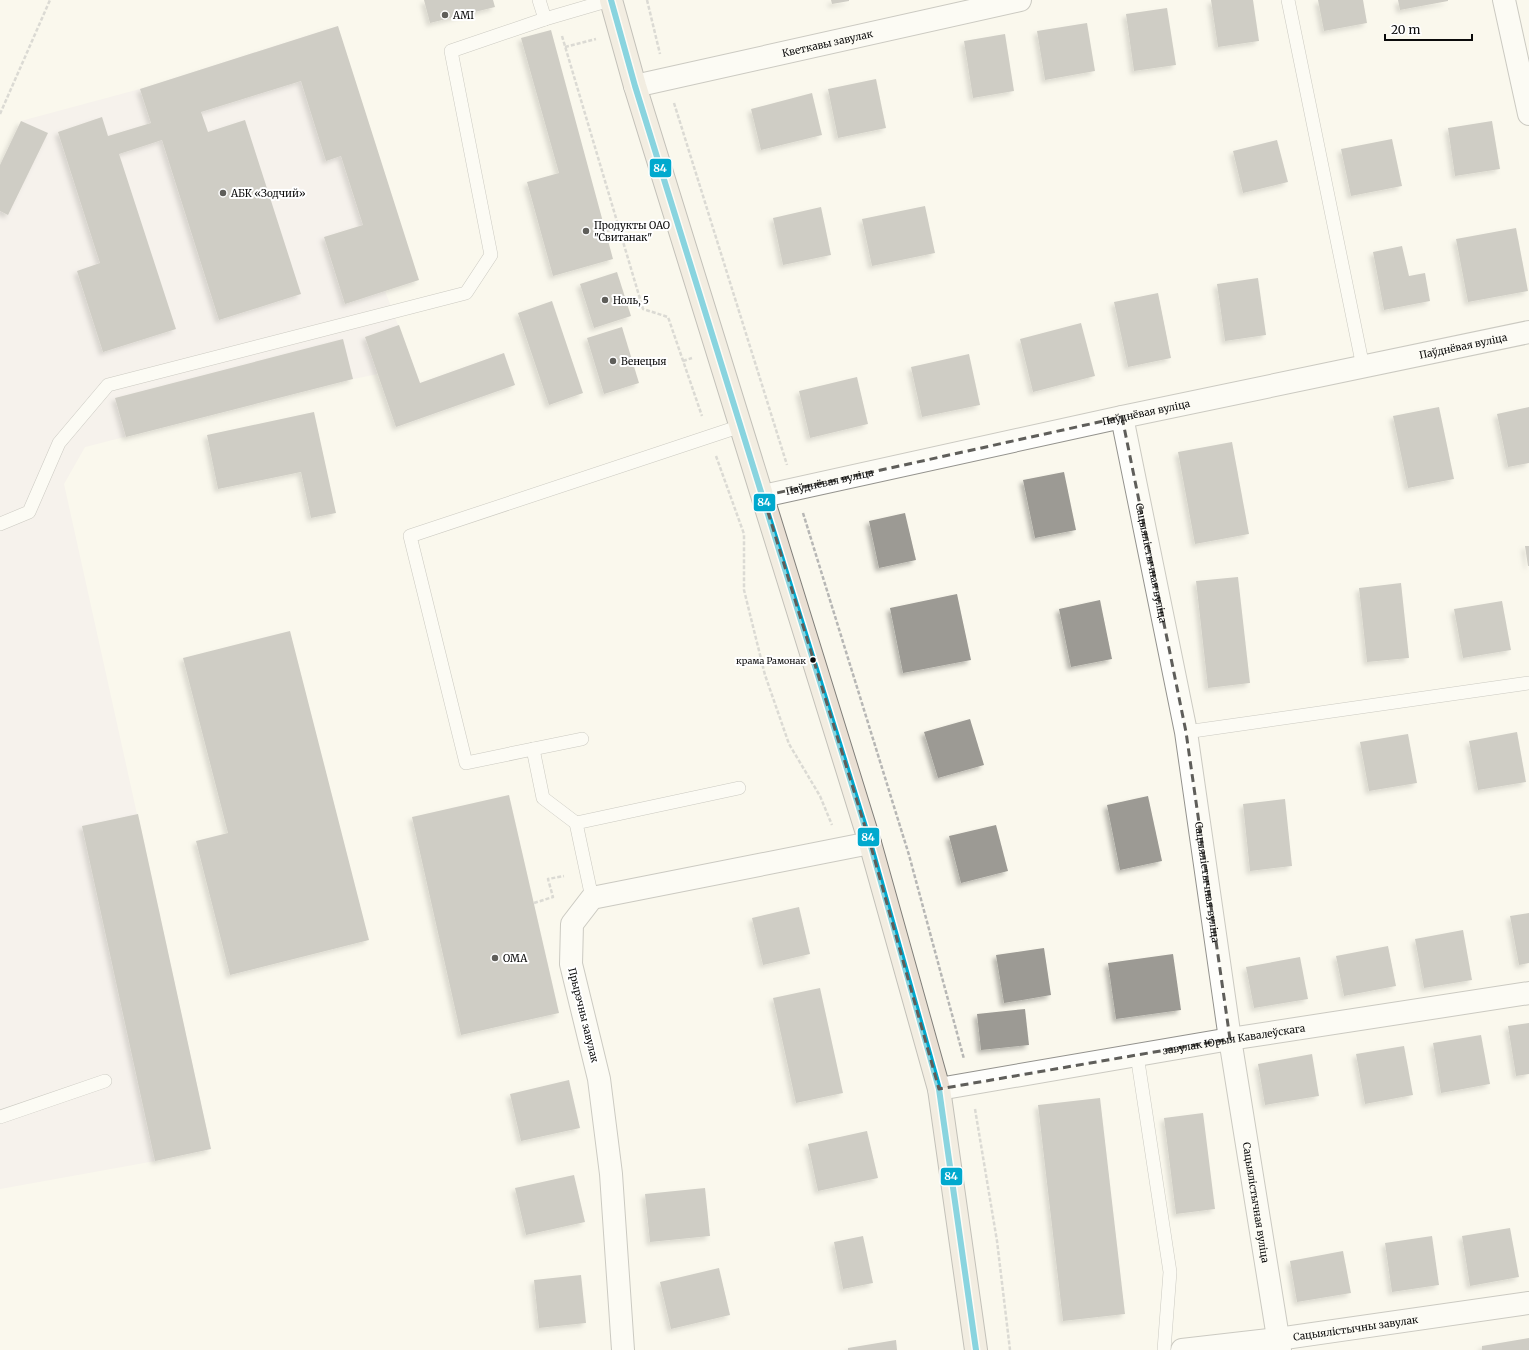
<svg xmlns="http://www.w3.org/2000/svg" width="1529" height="1350" viewBox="0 0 1529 1350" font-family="Merriweather,serif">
	<defs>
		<filter id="shadow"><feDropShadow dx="-3.5" dy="3.5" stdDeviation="2" flood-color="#0004"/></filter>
	</defs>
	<rect width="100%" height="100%" fill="#faf8ed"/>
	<path fill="#f1eaeb" d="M338,26L385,291L420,383L504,353L515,385L396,427L378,374L353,379L85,447L64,484L211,1149L155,1161L0,1189V165L21,121L140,89Z"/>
	<g fill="#9c9a94" filter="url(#shadow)">
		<path d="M424,0H493L495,7L430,23Z"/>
		<path d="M831,0H849V1L832,4Z"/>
		<path d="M1211,0H1253L1259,41L1218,47Z"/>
		<path d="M1318,0H1363L1367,23L1324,31Z"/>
		<path d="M1398,0H1448V1L1400,10Z"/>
		<path d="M1167,8L1176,65L1134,71L1126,14Z"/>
		<path d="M1087,23L1095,71L1045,80L1037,31Z"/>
		<path d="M338,26L419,280L345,304L324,237L363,225L341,156L326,161L301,81L201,112L208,132L245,120L301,294L219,320L162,140L119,154L176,329L103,352L77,271L100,263L58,132L102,117L108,136L151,123L140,89Z"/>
		<path d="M551,30L613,259L553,276L527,182L559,173L521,38Z"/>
		<path d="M1005,34L1014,91L973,98L964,41Z"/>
		<path d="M876,79L886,128L838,138L828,89Z"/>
		<path d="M812,93L822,135L761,150L751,109Z"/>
		<path d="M21,121L48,133L8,215L0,211V165Z"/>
		<path d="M1492,121L1500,169L1455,176L1448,128Z"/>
		<path d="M1392,139L1402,186L1351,196L1341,149Z"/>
		<path d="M1277,140L1288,182L1243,193L1233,151Z"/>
		<path d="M925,206L935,253L872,266L862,219Z"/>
		<path d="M821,207L831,255L783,265L773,218Z"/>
		<path d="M1516,228L1528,291L1468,302L1456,239Z"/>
		<path d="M1402,246L1409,276L1425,273L1430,301L1384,310L1373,252Z"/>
		<path d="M617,272L631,316L594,328L580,284Z"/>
		<path d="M1258,278L1266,335L1225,341L1217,284Z"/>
		<path d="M1158,293L1171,358L1128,367L1114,302Z"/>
		<path d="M552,301L583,393L549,405L518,313Z"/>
		<path d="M1081,323L1095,376L1033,392L1020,339Z"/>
		<path d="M399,325L420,383L504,353L515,385L396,427L365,337Z"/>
		<path d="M622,327L639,383L604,394L587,338Z"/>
		<path d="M343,339L353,379L126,437L115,398Z"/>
		<path d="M969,354L980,405L922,417L911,367Z"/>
		<path d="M857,377L868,424L810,438L799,391Z"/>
		<path d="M1439,407L1454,479L1408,488L1393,416Z"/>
		<path d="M1529,407V463L1508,467L1497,414Z"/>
		<path d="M314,412L336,513L311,518L301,472L218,489L207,435Z"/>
		<path d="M1232,442L1249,534L1195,544L1178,452Z"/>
		<path d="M1064,472L1076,530L1035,538L1023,480Z"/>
		<path d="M905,513L916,560L879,568L869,521Z"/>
		<path d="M1525,546H1529V566H1528Z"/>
		<path d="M1238,577L1250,683L1208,688L1196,581Z"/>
		<path d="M1401,583L1409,658L1367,662L1359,588Z"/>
		<path d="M957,594L971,660L903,673L890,608Z"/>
		<path d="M1100,600L1112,659L1071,667L1059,609Z"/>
		<path d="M1502,601L1511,650L1463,658L1454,609Z"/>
		<path d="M290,631L369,940L230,975L196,841L228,833L183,658Z"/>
		<path d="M970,719L984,765L938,778L924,732Z"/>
		<path d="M1517,732L1526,782L1478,790L1469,741Z"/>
		<path d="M1408,734L1417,783L1369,791L1360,742Z"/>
		<path d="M509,795L559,1013L461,1035L412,817Z"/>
		<path d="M1148,796L1162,861L1120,870L1107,805Z"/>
		<path d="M1285,799L1292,866L1250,871L1243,804Z"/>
		<path d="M138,814L211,1149L155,1161L82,826Z"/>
		<path d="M996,825L1008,871L961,883L949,836Z"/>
		<path d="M799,907L810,954L763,965L752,918Z"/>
		<path d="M1529,913V963L1519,965L1510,916Z"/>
		<path d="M1463,930L1472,980L1424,988L1415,939Z"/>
		<path d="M1388,946L1396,986L1344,996L1336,956Z"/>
		<path d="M1044,948L1051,995L1004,1003L996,955Z"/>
		<path d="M1173,954L1181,1010L1116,1019L1108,963Z"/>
		<path d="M1300,957L1308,999L1254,1008L1246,967Z"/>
		<path d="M820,988L843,1093L796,1103L773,998Z"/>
		<path d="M1025,1009L1029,1045L981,1050L977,1014Z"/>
		<path d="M1529,1023V1074L1516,1076L1508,1026Z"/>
		<path d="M1481,1035L1490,1084L1441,1093L1433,1043Z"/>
		<path d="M1404,1046L1413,1095L1365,1104L1356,1054Z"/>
		<path d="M1312,1054L1319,1096L1265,1105L1258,1064Z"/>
		<path d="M569,1080L580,1128L521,1141L510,1094Z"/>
		<path d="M1100,1098L1125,1314L1063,1321L1038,1105Z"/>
		<path d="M1203,1113L1215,1209L1176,1214L1164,1118Z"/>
		<path d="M867,1131L878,1178L818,1191L808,1144Z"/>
		<path d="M574,1175L585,1222L526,1235L515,1188Z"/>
		<path d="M705,1188L710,1236L650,1242L645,1194Z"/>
		<path d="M1510,1228L1519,1277L1470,1286L1462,1236Z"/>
		<path d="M863,1236L873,1283L843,1289L834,1242Z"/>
		<path d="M1432,1236L1439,1285L1392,1292L1385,1243Z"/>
		<path d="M1343,1251L1351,1293L1297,1302L1290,1261Z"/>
		<path d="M719,1268L730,1315L671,1329L660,1282Z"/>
		<path d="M581,1275L586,1323L539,1328L534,1280Z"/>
		<path d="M1529,1338V1350H1482V1346Z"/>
		<path d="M896,1340L897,1350H848V1348Z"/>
	</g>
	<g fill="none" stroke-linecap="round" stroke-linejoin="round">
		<g stroke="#93928d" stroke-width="14">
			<g id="lane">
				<path d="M539,0L545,19"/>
				<path d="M1288,0L1363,367"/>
				<path d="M0,524L29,512L59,443L108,385L466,293L491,255L451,51L545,19L610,0"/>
				<path d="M1186,732L1529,683"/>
				<path d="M533,749L582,739"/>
				<path d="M576,823L543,798L533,749L466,763L410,536L741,426"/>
				<path d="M592,898L576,823L739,788"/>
				<path d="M1137,1055L1170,1272L1164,1350"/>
				<path d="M0,1117L105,1081"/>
			</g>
		</g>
		<g stroke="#93928d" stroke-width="24">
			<g id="street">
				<path d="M1504,0L1529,114"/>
				<path id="s1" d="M635,86L1020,0"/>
				<path id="s2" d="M1122,417L1186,732L1230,1039L1280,1350"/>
				<path id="s3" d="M763,496L1122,417L1529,332"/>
				<path id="s4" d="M939,1089L1230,1039L1529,993"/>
				<path d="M623,1350L611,1174L599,1079L571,964L572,924L592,898L870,843"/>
				<path id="s5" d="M1182,1350L1278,1339L1529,1303"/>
			</g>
		</g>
		<g stroke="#807f7a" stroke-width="24">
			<path id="highway" d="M611,0L635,86L870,843L939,1089L976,1350"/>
		</g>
		<g stroke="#b7b7b5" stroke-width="2.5" stroke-dasharray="4 2" stroke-linecap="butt">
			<path d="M647,0L660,54"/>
			<path d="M562,36L643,309L668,317L702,416"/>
			<path d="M565,47L596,39"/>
			<path d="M674,103L787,465"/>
			<path d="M0,114L50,0"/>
			<path d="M606,231L619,228"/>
			<path d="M683,361L692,358"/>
			<path d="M716,456L744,534V590L765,675L789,744L820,796L832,825"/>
			<path d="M803,513L909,855L964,1059"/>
			<path d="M534,903L553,897L548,879L564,876"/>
			<path d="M975,1109L997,1241L1010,1350"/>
		</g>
		<use href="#lane" stroke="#fefefc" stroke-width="13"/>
		<use href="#street" stroke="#fefefc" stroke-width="22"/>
		<use href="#highway" stroke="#e9dfd3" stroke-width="22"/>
		<g stroke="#fff" stroke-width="9">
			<path id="bus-1" d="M611,0L635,86L870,843L939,1089L976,1350"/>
		</g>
		<use href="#bus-1" stroke="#00a9ce" stroke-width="6"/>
	</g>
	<path d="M0 0H1529V1350H0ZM1122,417L1186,732L1230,1039L939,1089L870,843L763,496Z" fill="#faf8ed" fill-opacity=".55" fill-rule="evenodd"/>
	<path fill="none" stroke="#5f5e5a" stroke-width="3" stroke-dasharray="8 5" stroke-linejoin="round" d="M1122,417L1186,732L1230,1039L939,1089L870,843L763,496Z"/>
	<g fill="#5f5e5a" stroke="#fff" stroke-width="1.5">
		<circle cx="445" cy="15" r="4"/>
		<circle cx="223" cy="193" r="4"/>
		<circle cx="586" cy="231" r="4"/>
		<circle cx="605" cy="300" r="4"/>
		<circle cx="613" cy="361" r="4"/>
		<circle cx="495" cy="958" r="4"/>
	</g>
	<circle fill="#0b0b0b" stroke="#fff" stroke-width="1.5" cx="813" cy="660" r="3.5"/>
	<g text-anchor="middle" stroke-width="4" stroke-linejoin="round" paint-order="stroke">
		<g font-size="9" fill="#0b0b0b" stroke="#fff" text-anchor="end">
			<text x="806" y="664">крама Рамонак</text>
		</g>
		<g font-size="10" fill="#0b0b0b" stroke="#fff" text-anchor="start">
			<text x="453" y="19">AMI</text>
			<text x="231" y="197">АБК «Зодчий»</text>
			<text x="594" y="229">Продукты ОАО<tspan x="594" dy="12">"Свитанак"</tspan></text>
			<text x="613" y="304">Ноль, 5</text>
			<text x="621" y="365">Венецыя</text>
			<text x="503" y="962">ОМА</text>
		</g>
		<g font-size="10" fill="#0b0b0b" stroke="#fff">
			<text dy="4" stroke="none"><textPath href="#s1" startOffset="197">Кветкавы завулак</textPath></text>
			<text dy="4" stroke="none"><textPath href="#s3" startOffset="716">Паўднёвая вуліца</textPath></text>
			<text dy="4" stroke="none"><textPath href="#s3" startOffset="392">Паўднёвая вуліца</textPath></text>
			<text dy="4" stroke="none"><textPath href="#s3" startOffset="68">Паўднёвая вуліца</textPath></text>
			<text dy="4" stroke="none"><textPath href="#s2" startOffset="149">Сацыялістычная вуліца</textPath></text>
			<text dy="4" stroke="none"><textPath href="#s2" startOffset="473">Сацыялістычная вуліца</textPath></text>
			<text transform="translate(584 1015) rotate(76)" y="4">Прырэчны завулак</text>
			<text dy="4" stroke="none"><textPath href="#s4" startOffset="299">завулак Юрыя Кавалеўскага</textPath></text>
			<text dy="4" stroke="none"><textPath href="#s2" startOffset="797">Сацыялістычная вуліца</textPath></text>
			<text dy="4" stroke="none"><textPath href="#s5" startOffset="175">Сацыялістычны завулак</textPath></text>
		</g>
	</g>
	<g stroke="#fff" stroke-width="1.5">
		<rect x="649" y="158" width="23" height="20" rx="4" fill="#00a9ce"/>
		<rect x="753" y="493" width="23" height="19" rx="4" fill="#00a9ce"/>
		<rect x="857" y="827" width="23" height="20" rx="4" fill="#00a9ce"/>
		<rect x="940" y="1167" width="23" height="19" rx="4" fill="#00a9ce"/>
	</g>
	<g font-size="11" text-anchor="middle" font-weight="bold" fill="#fff">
		<text x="660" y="172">84</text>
		<text x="764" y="506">84</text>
		<text x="868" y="841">84</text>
		<text x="951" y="1180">84</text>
	</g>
	<path d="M1385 34v6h87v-6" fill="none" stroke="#0b0b0b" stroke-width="2"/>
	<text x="1391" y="34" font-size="12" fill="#0b0b0b" stroke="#ffffff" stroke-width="3" paint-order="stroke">20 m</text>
</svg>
